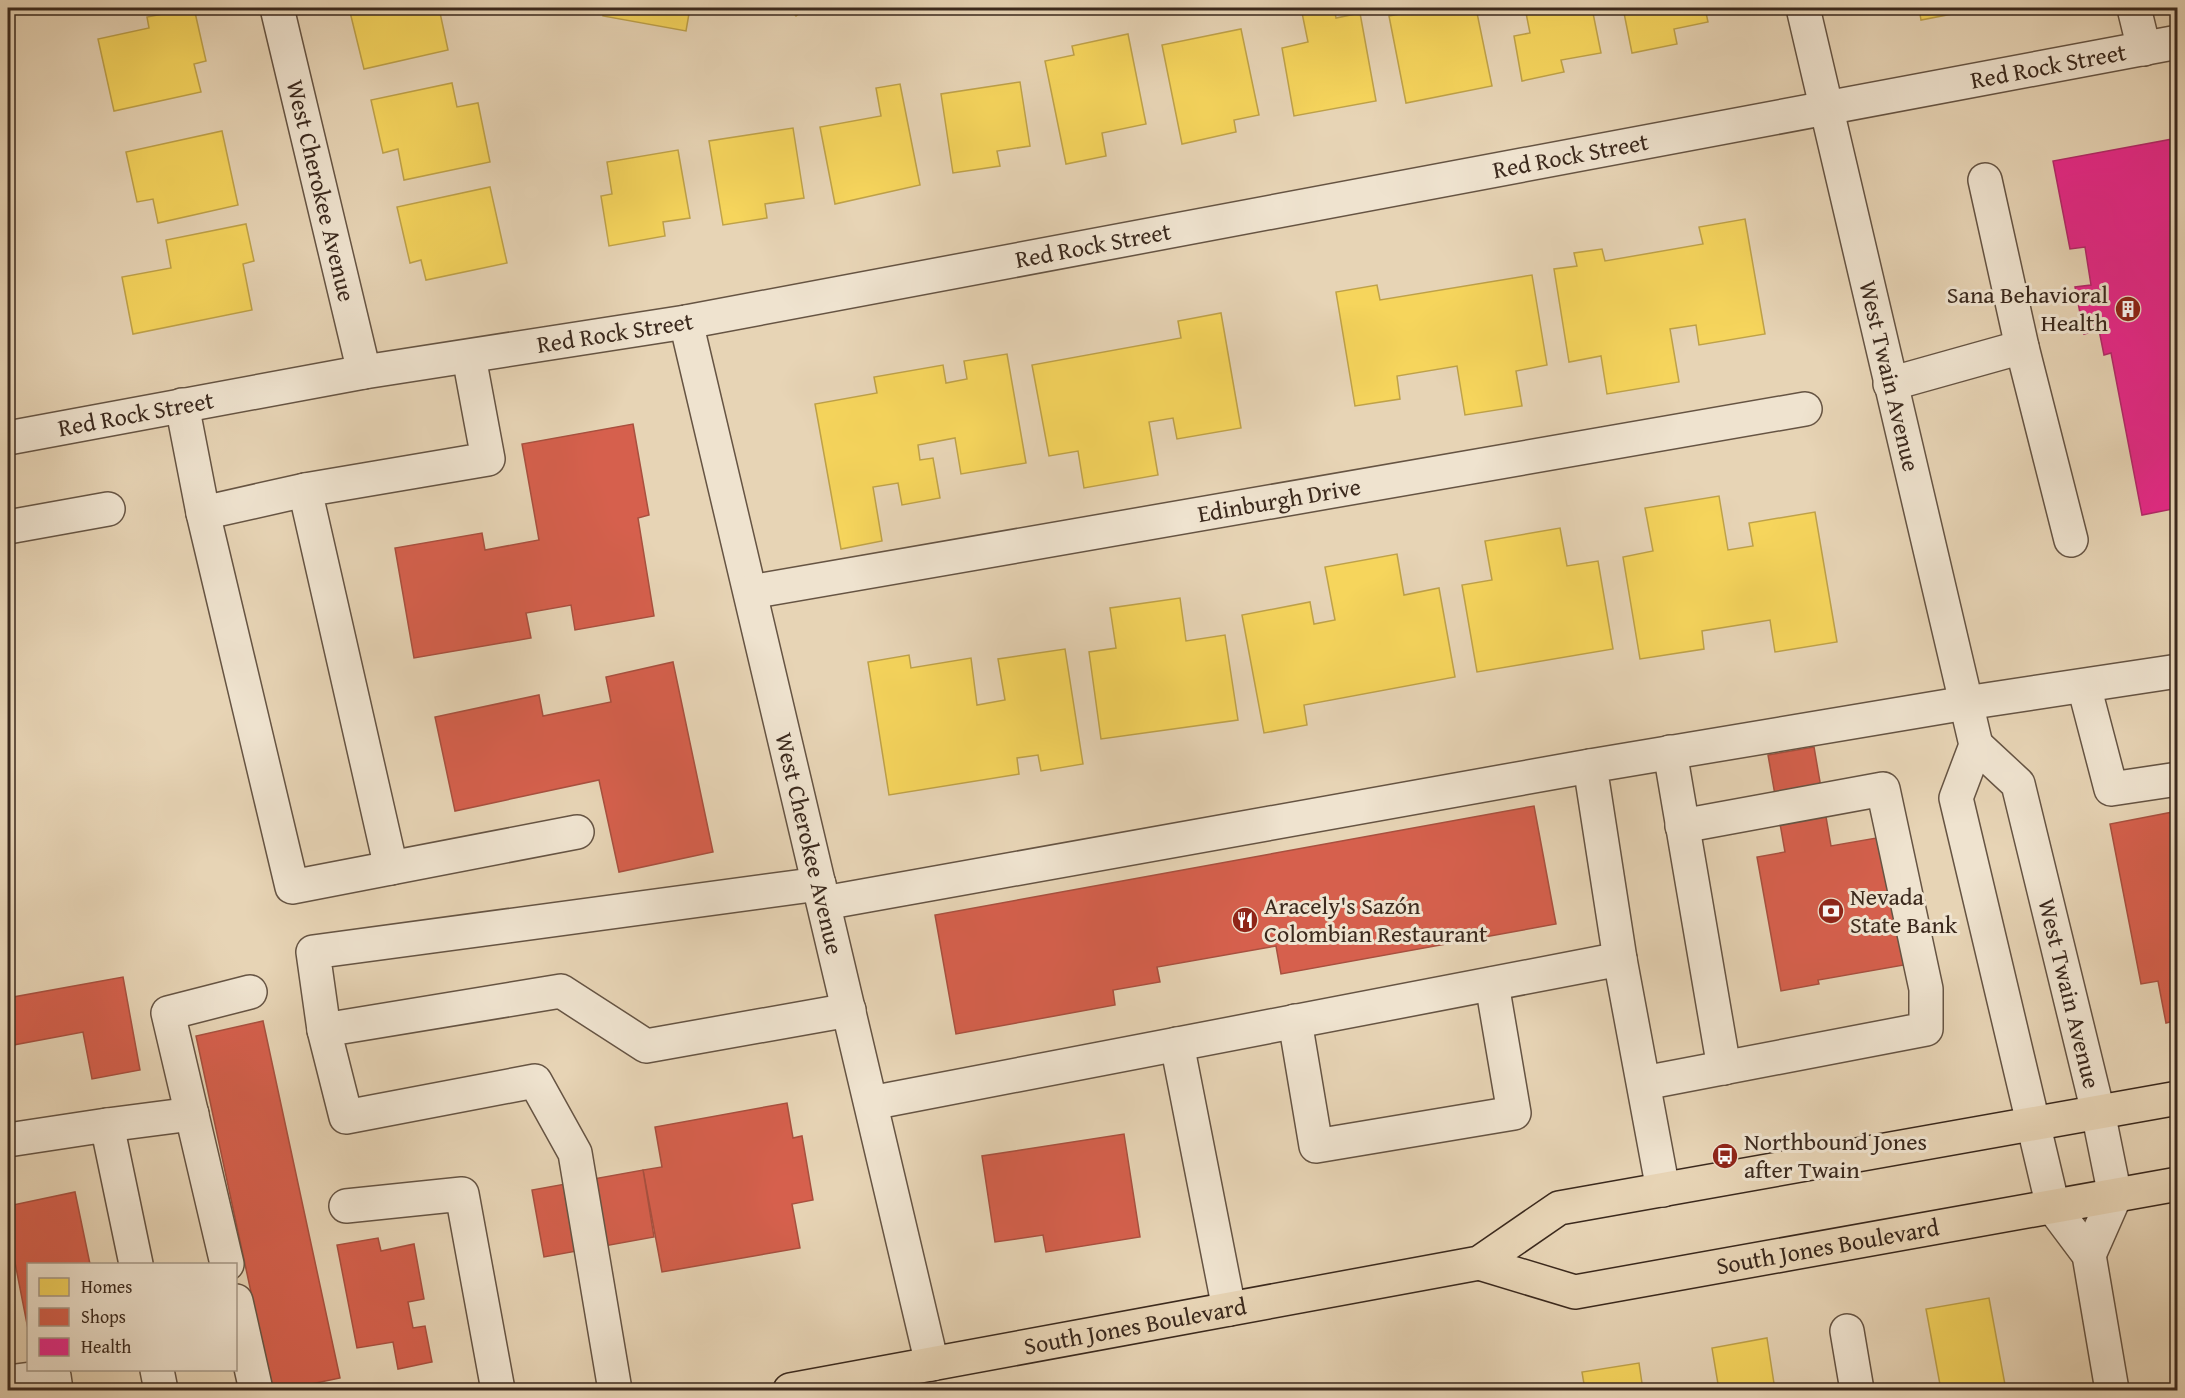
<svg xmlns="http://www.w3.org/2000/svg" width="2185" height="1398" viewBox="0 0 2185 1398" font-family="'Gentium Book Plus',serif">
	<rect width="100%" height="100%" fill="#e7d4b5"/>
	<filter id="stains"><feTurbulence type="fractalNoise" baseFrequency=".00333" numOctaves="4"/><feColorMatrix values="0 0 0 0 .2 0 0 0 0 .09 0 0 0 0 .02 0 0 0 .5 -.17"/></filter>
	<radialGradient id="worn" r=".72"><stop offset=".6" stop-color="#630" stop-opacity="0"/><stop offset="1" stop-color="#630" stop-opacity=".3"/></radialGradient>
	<g fill="#f6d55c" stroke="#bea149" stroke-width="1.5">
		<path d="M194,8L206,61L194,64L201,92L114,111L98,39L149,28L147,17Z"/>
		<path d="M349,8H439L448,50L364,69Z"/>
		<path d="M604,8H690L686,31L603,16Z"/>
		<path d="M789,8H806L796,16Z"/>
		<path d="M1301,8H1334L1336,18L1360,13L1376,101L1294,116L1282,48L1308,42Z"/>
		<path d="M1431,8H1476L1492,86L1406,103L1389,16Z"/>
		<path d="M1525,8H1592L1601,53L1561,60L1564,72L1522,81L1514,36L1530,33Z"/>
		<path d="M1623,8H1705L1708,22L1674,29L1677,44L1632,53Z"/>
		<path d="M1919,8H1983L1921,20Z"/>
		<path d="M1241,29L1259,115L1234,120L1236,132L1182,144L1162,45Z"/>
		<path d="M1128,34L1146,124L1102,133L1106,156L1066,164L1045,61L1074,55L1072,46Z"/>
		<path d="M1020,82L1030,146L997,151L1000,166L953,173L941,94Z"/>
		<path d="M452,83L457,107L478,103L490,162L404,180L398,149L383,153L371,100Z"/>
		<path d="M900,84L920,185L835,204L820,127L881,116L876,88Z"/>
		<path d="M793,128L804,198L765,204L767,218L723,225L709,141Z"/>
		<path d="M222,131L238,205L158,223L153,199L137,202L126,152Z"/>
		<path d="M678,150L690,218L663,222L665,236L609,246L601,196L612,194L607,162Z"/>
		<path d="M490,187L507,263L426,280L421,260L410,263L397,207Z"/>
		<path d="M1745,219L1765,334L1699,345L1696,325L1670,329L1679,382L1607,394L1601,356L1569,362L1554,269L1577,266L1574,253L1602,249L1605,261L1703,244L1699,227Z"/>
		<path d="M246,224L254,261L243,264L252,310L133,334L122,277L171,268L166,240Z"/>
		<path d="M1532,275L1547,365L1516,371L1522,406L1465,415L1457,366L1397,376L1400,399L1355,406L1336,292L1377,285L1380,300Z"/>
		<path d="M1221,313L1241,428L1177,439L1173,418L1149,422L1158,475L1084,488L1078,451L1049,456L1032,365L1181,338L1178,321Z"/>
		<path d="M1007,354L1026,463L961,474L955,438L918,445L920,460L933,458L940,498L902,505L898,483L873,487L882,541L841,549L815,404L877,393L874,377L943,365L946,383L967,379L964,361Z"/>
		<path d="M1719,496L1728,550L1753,546L1749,523L1815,512L1837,642L1775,652L1770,620L1702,631L1704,649L1640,659L1623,557L1653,551L1645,508Z"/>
		<path d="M1560,528L1567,566L1598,561L1613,649L1477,672L1462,585L1492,580L1485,541Z"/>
		<path d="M1397,554L1404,595L1439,588L1455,677L1304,705L1307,725L1264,733L1242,615L1310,602L1314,624L1335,620L1325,567Z"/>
		<path d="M1180,598L1186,641L1225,635L1238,720L1101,739L1089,652L1116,648L1110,608Z"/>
		<path d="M1065,649L1083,764L1041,771L1038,755L1017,758L1019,774L889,795L868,662L909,655L911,668L971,658L977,705L1005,700L998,659Z"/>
		<path d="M1989,1298L2006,1390H1941L1926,1309Z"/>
		<path d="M1767,1338L1775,1390H1719L1712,1348Z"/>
		<path d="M1639,1363L1643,1390H1585L1582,1372Z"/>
	</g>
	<g fill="#d6604d" stroke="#a8503f" stroke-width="1.5">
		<path d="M633,424L649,515L638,518L654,616L575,630L571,605L526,613L531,638L414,658L395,548L482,533L485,550L539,540L522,444Z"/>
		<path d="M673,662L713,852L619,872L599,780L455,811L435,717L539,695L543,716L611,702L606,677Z"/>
		<path d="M1814,747L1831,846L1882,837L1904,965L1818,980L1819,984L1781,991L1757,857L1785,852L1768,755Z"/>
		<path d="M1534,806L1556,924L1281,974L1276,946L1157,967L1160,982L1113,990L1115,1005L956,1034L935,915Z"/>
		<path d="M2178,811V1020L2166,1023L2158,981L2141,984L2110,824Z"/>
		<path d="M123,977L140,1070L92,1079L83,1032L8,1046V998Z"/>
		<path d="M263,1021L340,1378L283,1390H272L196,1036Z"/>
		<path d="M787,1103L793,1138L802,1136L813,1200L792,1204L800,1248L662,1272L643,1170L662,1167L655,1127Z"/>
		<path d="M1124,1134L1140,1237L1046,1252L1043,1235L995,1242L982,1156Z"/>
		<path d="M643,1170L654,1237L544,1257L532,1190Z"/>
		<path d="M75,1192L90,1264H28V1329L8,1227V1206Z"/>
		<path d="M378,1238L381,1251L414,1244L424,1299L408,1302L413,1328L425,1326L432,1362L398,1369L393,1342L357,1348L337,1245Z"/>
	</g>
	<path fill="#e7298a" stroke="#b32969" stroke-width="1.5" d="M2178,138V508L2142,515L2111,353L2104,355L2099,330L2084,334L2075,287L2091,285L2085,247L2070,249L2053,161Z"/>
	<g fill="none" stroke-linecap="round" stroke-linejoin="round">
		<g stroke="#665443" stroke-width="36">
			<g id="minor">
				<path id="s1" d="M277,8L364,372"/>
				<path id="s2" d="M1803,8L1976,745L1956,798L2053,1207L2089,1255L2112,1390"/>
				<path d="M2134,8L2144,49"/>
				<path id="s3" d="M686,322L932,1364"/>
				<path d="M2022,347L2071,540"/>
				<path d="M1890,384L2022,347L1985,180"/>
				<path d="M182,405L203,513L292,887L577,832"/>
				<path id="s4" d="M8,438L364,372L686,322L2178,42"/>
				<path d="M203,513L305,490"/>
				<path d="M8,527L108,509"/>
				<path id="s5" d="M751,592L1805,409"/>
				<path d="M2084,686L2111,789L2178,779"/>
				<path id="s6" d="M1976,745L2018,784L2098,1112L2115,1196L2089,1255"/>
				<path d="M1670,752L1724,1068"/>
				<path d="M391,868L305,490L488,459L469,357"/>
				<path d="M824,903L1590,766"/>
				<path d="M1620,959L1590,766L1966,703L2178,671"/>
				<path d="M1295,1021L1316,1146L1514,1113L1492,984"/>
				<path d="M324,1030L313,952L819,884"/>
				<path d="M1177,1044L1229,1309"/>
				<path d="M1644,1083L1926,1029V989L1883,789L1682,826"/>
				<path d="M871,1103L1620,959L1663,1190"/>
				<path d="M107,1125L192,1114"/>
				<path d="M8,1140L107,1125L136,1264"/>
				<path d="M346,1206L462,1194L498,1390"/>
				<path d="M227,1264L168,1013L250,992"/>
				<path d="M236,1301L256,1390"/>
				<path d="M1847,1331L1857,1390"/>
				<path d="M157,1370L161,1390"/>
				<path d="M8,1382L54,1376L56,1390"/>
				<path d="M615,1390L575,1153L535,1081L346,1117L324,1030L561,991L646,1046L849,1010"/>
			</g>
		</g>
		<g stroke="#3b291d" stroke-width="36">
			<g id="major">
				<path id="s7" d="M1479,1263L1575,1292L2178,1184"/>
				<path id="s8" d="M790,1390L1479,1263L1559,1208L2178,1098"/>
			</g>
		</g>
		<use href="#minor" stroke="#efe3cf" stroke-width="33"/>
		<use href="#major" stroke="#e7d4b5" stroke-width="33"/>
	</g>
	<defs>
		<g id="building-disc" transform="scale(1.35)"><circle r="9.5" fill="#8f2418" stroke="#efe3cf"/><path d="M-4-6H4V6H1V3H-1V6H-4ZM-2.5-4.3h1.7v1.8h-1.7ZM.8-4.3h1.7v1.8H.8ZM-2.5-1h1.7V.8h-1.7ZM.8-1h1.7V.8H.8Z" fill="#fff"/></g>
		<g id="bank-disc" transform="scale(1.35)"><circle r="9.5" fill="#8f2418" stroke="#efe3cf"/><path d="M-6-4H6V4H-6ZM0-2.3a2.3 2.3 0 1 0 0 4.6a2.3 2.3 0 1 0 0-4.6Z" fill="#fff"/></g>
		<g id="restaurant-disc" transform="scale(1.35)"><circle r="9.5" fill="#8f2418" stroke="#efe3cf"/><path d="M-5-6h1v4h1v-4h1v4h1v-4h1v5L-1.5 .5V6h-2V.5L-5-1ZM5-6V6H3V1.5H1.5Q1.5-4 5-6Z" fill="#fff"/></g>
		<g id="bus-disc" transform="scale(1.35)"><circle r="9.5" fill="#8f2418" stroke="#efe3cf"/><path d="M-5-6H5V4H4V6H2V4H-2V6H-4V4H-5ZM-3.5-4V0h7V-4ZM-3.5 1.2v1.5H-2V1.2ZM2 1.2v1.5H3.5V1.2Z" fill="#fff"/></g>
	</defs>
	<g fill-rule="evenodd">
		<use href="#building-disc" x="2128" y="309"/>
		<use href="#bank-disc" x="1831" y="911"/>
		<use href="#restaurant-disc" x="1245" y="920"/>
		<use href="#bus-disc" x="1725" y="1156"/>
	</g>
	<g text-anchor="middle" stroke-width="6" stroke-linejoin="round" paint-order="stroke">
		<g font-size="24" fill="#3b291d" stroke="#efe3cf">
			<text dy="8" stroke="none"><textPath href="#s4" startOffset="2074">Red Rock Street</textPath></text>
			<text dy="8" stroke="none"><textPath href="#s4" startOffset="1588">Red Rock Street</textPath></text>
			<text dy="8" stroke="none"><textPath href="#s1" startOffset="188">West Cherokee Avenue</textPath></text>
			<text dy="8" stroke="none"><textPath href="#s4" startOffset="1102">Red Rock Street</textPath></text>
			<text dy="8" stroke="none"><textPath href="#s4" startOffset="616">Red Rock Street</textPath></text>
			<text dy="8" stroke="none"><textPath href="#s2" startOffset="378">West Twain Avenue</textPath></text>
			<text dy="8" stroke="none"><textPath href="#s4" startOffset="130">Red Rock Street</textPath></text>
			<text dy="8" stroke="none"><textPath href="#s5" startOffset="536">Edinburgh Drive</textPath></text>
			<text dy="8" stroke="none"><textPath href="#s3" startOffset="536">West Cherokee Avenue</textPath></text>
			<text dy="8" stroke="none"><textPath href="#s6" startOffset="273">West Twain Avenue</textPath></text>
			<text dy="8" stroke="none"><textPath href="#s7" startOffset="357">South Jones Boulevard</textPath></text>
			<text dy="8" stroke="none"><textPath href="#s8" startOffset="351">South Jones Boulevard</textPath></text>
		</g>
		<g font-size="24" fill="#3b291d" stroke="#efe3cf" text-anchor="start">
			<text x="2108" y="303" text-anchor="end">Sana Behavioral<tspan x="2108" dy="28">Health</tspan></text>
			<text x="1850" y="905">Nevada<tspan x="1850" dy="28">State Bank</tspan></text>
			<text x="1264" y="914">Aracely's Sazón<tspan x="1264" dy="28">Colombian Restaurant</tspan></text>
			<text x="1744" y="1150">Northbound Jones<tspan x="1744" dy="28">after Twain</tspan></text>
		</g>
	</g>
	<rect width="2185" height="1398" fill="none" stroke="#e7d4b5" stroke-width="30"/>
	<rect x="9" y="9" width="2167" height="1380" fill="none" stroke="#3b291d" stroke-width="3"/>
	<rect x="15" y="15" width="2155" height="1368" fill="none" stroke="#3b291d" stroke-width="1.5"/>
	<rect x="27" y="1263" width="210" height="108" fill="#efe3cf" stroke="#a79988" stroke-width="1.5"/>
	<rect x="39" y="1278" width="30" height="18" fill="#f6d55c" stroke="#a79988" stroke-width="1.5"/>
	<text x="81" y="1293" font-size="18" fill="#3b291d">Homes</text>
	<rect x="39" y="1308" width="30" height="18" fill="#d6604d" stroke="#a79988" stroke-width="1.5"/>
	<text x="81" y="1323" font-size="18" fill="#3b291d">Shops</text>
	<rect x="39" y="1338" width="30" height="18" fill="#e7298a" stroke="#a79988" stroke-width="1.5"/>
	<text x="81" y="1353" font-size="18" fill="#3b291d">Health</text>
	<rect width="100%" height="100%" filter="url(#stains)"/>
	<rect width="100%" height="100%" fill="url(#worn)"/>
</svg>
